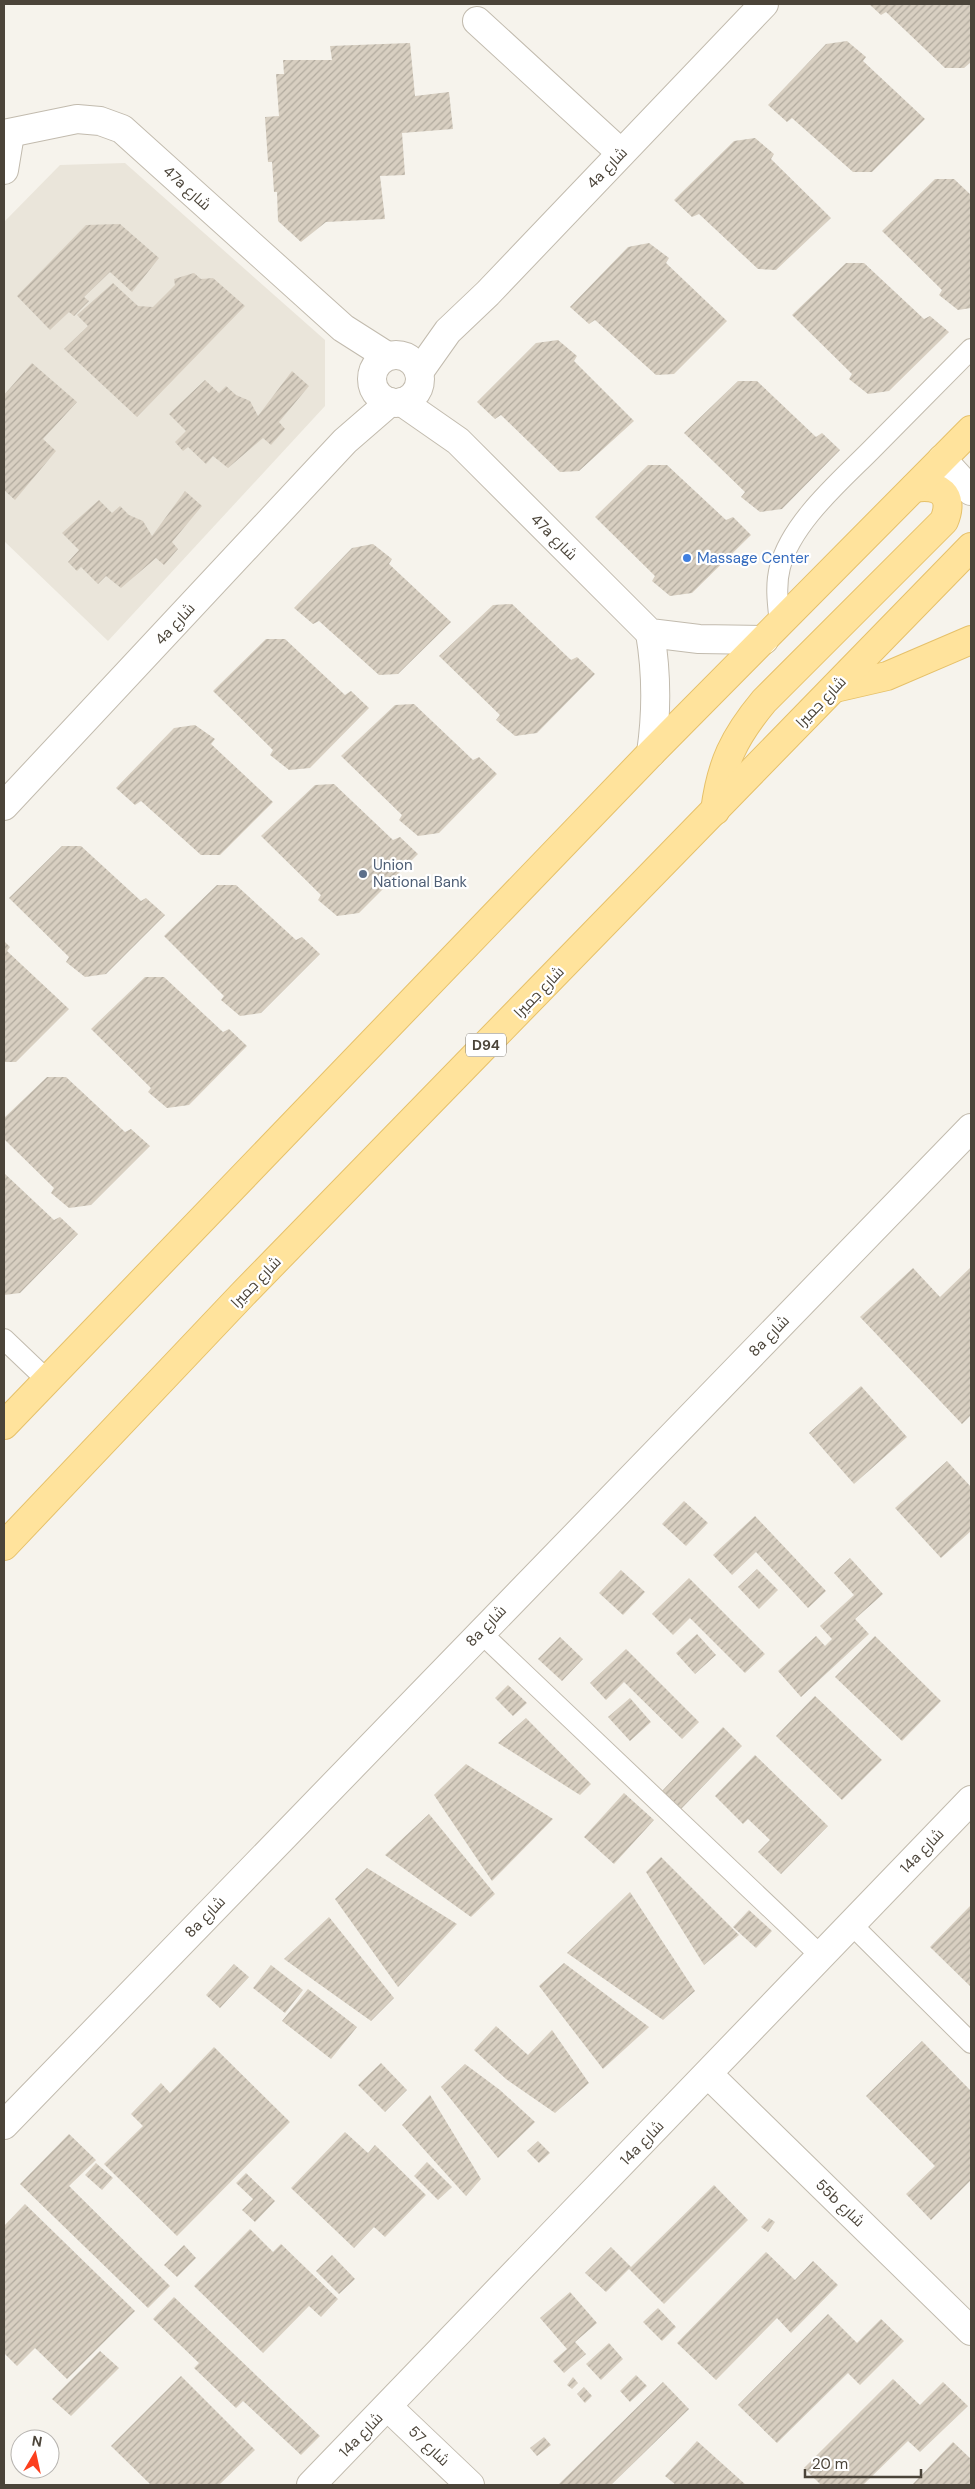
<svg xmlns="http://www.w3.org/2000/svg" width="975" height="2489" viewBox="0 0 975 2489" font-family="'DM Sans',Cairo,sans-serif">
	<defs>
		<pattern id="building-hatch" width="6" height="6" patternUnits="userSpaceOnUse" patternTransform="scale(1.25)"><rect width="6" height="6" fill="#d8cfc1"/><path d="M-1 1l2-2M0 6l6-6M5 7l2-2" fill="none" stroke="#b1aa9e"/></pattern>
	</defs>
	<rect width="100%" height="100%" fill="#f6f3ec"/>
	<path fill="#eae5da" d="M125,163L325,340V406L108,641L4,541V222L60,165Z"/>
	<g fill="url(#building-hatch)">
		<path d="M869,4H971V62L964,68H945L886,12L881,15Z"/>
		<path d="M847,41L866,57L863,61L925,119L872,172H853L792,118L787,122L768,105L826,44Z"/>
		<path d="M410,43L415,96L449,92L453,129L402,133L405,175L380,176L385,219L326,222L301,242L278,221L277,192H274L272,162H268L265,117L279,116L276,74H284L283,60H332L330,46Z"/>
		<path d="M755,138L774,154L771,159L831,218L776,270L758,269L699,214L692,217L674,200L734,141Z"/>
		<path d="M935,179H954L971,195V308L958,310L939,295L942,290L882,231Z"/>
		<path d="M120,224L159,258L132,292L110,272L84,297L89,301L74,316L69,312L50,330L17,296L86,225Z"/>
		<path d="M649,243L669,258L666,263L727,321L674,374L656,375L595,320L589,324L570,307L628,247Z"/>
		<path d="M846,263H864L924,319L930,316L949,332L889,391L868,394L849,379L852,374L792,315Z"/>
		<path d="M194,273L201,279L213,278L245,306L137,417L64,349L88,326L77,315L113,283L138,306L153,307L175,285L174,279Z"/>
		<path d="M558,340L577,356L574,361L634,421L579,471L560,472L501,415L495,419L477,402L536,343Z"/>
		<path d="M32,363L77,402L43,439L56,451L15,500L4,490V395Z"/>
		<path d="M292,371L309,386L279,422L285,429L271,445L263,438L228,468L213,456L206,464L188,447L183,451L175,442L186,431L169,414L205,380L219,393L226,386L236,395L250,401L258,416Z"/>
		<path d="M738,381H757L816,437L822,433L840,450L782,509L760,512L741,497L745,492L684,433Z"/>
		<path d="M648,465H667L726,520L733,517L751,535L692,593L670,596L652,581L655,576L595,517Z"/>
		<path d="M185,491L202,506L172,542L178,549L164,565L156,558L121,588L106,576L98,584L81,567L77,571L68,562L79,550L62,533L99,500L112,513L120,506L129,515L143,521L152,536Z"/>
		<path d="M373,544L392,559L389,564L451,622L398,674L379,675L319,621L313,624L294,608L352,548Z"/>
		<path d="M512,604L571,660L577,657L595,674L537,733L515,736L496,720L500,715L439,656L493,605Z"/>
		<path d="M266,639H285L345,695L351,691L369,708L310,768L289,770L270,755L273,750L213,691Z"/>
		<path d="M414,704L473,760L479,757L497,774L439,833L418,836L399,820L402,815L341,756L395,705Z"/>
		<path d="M195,725L215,739L211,744L273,802L220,855H201L141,801L135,805L116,788L174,728Z"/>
		<path d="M334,784L393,840L400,837L418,854L359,913L337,916L318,900L321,895L261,836L315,785Z"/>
		<path d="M62,846H81L141,901L146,898L165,915L106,974L85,977L66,962L69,957L9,898Z"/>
		<path d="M217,885H236L296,940L302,937L320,954L261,1013L240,1016L221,1000L224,996L164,936Z"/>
		<path d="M4,941L10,947L7,951L69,1009L16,1062H4Z"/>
		<path d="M145,977H164L223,1032L229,1029L247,1046L189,1105L167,1108L148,1092L151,1088L91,1029Z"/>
		<path d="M47,1077H66L125,1132L131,1129L150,1146L91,1205L69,1208L51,1193L54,1188L4,1139V1118Z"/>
		<path d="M4,1173L54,1220L60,1217L78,1234L20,1293L4,1295Z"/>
		<path d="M971,1267V1415L962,1424L860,1317L913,1268L940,1297Z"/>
		<path d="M861,1386L907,1437L854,1484L809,1433Z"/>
		<path d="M947,1461L971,1487V1531L941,1558L895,1508Z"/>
		<path d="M684,1501L708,1523L686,1546L662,1524Z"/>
		<path d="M755,1516L826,1591L808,1608L756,1552L732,1575L713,1555Z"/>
		<path d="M850,1558L883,1594L855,1619L869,1634L801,1697L778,1671L816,1636L825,1646L832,1639L820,1626L854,1595L834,1573Z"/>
		<path d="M757,1569L778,1590L759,1609L738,1587Z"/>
		<path d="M621,1570L645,1592L623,1615L599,1593Z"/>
		<path d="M689,1578L765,1654L745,1673L690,1618L673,1635L652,1614Z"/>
		<path d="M697,1634L716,1655L695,1674L676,1653Z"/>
		<path d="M875,1636L941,1701L902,1741L835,1677Z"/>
		<path d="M560,1637L583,1659L562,1681L538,1659Z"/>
		<path d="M626,1649L699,1722L682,1739L624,1682L606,1700L590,1683Z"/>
		<path d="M508,1685L527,1703L513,1716L495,1698Z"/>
		<path d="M815,1696L882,1760L842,1800L776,1736Z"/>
		<path d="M630,1698L651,1722L630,1741L608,1717Z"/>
		<path d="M526,1718L591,1784L580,1795L498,1743Z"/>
		<path d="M723,1727L742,1746L681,1809L662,1791Z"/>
		<path d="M755,1755L828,1826L781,1874L758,1852L770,1840L748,1819L743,1824L715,1796Z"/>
		<path d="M466,1764L553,1819L492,1881L434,1795Z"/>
		<path d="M624,1793L654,1820L614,1864L584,1837Z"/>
		<path d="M429,1814L495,1894L471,1917L385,1855Z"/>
		<path d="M661,1857L739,1935L704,1965L646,1872Z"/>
		<path d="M367,1868L457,1924L398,1987L335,1899Z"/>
		<path d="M630,1892L695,1991L663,2020L567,1953Z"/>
		<path d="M971,1905V1987L930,1947Z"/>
		<path d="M749,1910L772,1931L756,1948L733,1927Z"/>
		<path d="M329,1917L394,1998L371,2021L284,1959Z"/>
		<path d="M564,1963L649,2027L603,2069L539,1986Z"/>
		<path d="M234,1964L249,1977L220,2008L206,1995Z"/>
		<path d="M271,1965L303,1990L285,2013L253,1988Z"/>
		<path d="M308,1989L357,2027L331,2059L282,2021Z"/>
		<path d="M496,2026L528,2055L552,2030L589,2083L555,2113L506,2079L474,2050Z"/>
		<path d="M922,2041L971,2091V2180L931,2220L906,2194L935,2166L866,2096Z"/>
		<path d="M214,2047L290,2122L177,2236L104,2164L143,2126L131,2114L161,2083L170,2093Z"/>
		<path d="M381,2063L407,2090L385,2112L358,2085Z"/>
		<path d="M465,2064L500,2090L535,2122L498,2158L441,2087Z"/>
		<path d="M430,2095L481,2179L466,2196L402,2125Z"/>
		<path d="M345,2132L368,2153L375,2145L426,2195L385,2237L374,2227L354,2248L291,2188Z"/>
		<path d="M69,2134L96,2160L69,2186L170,2286L148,2308L20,2184Z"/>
		<path d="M538,2141L550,2153L539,2163L527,2151Z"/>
		<path d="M427,2162L452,2187L438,2200L414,2176Z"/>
		<path d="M96,2163L113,2178L102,2190L85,2175Z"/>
		<path d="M246,2173L275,2201L255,2222L242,2210L253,2199L236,2183Z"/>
		<path d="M714,2185L748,2220L664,2304L629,2269L606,2292L585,2273L611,2247L631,2267Z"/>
		<path d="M25,2204L135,2311L67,2379L35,2348L17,2366L4,2353V2226Z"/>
		<path d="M769,2218L775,2222L768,2232L761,2227Z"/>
		<path d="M250,2229L273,2252L281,2244L338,2299L321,2317L309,2306L263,2353L194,2286Z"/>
		<path d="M184,2245L196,2258L177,2277L164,2265Z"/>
		<path d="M766,2252L795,2280L813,2261L838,2285L791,2333L777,2318L716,2380L677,2343Z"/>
		<path d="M332,2255L355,2279L339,2294L316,2271Z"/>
		<path d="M570,2292L597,2323L575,2342L586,2354L564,2373L553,2361L567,2349L540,2318Z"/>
		<path d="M174,2297L320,2436L301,2455L243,2401L236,2408L194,2368L199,2363L153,2319Z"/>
		<path d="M658,2308L676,2327L662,2341L643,2322Z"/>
		<path d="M828,2314L857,2343L881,2319L904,2341L860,2385L848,2373L777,2443L738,2405Z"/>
		<path d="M609,2343L623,2359L601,2380L586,2364Z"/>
		<path d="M100,2351L119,2368L71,2416L52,2399Z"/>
		<path d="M636,2375L647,2386L630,2402L620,2391Z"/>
		<path d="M181,2376L255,2450L219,2485H151L111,2446Z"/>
		<path d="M573,2377L578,2383L572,2389L567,2385Z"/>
		<path d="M893,2379L920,2405L943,2382L968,2406L920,2452L908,2441L863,2485H821L804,2468Z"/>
		<path d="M663,2382L689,2409L611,2485H558Z"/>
		<path d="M584,2387L592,2396L585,2403L577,2394Z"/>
		<path d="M544,2437L551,2445L537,2456L530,2448Z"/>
		<path d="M697,2441L746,2485H676L665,2476Z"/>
		<path d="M953,2442L971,2459V2485H912Z"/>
	</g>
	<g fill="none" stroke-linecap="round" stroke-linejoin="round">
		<g stroke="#c2bbae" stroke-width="22">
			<g id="lane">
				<path d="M780,623C778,605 775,586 780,567C792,521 843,479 875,446C907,414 939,381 971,349"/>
				<path d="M4,1339L47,1380"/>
				<path d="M480,1632L821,1956"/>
				<path d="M851,1924L971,2043"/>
			</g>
		</g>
		<g stroke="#c2bbae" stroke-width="30">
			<g id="street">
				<path d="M477,21L621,153"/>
				<path d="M4,134L77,119L100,121L122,129L343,328L387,356"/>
				<path d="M4,170L10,134"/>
				<circle cx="396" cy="379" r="24"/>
				<path d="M419,372L448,331L488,293L764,4"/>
				<path d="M402,402L458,441L650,633L699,639L764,640"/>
				<path d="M942,459L971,491"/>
				<path d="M650,633C657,674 657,712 651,753"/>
				<path d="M4,806L345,441L390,402"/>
				<path d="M708,2074L971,2331"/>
				<path d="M4,2125L971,1128"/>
				<path d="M388,2407L470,2485"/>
				<path d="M311,2485L971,1800"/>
			</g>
		</g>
		<g stroke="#e6c16a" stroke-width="30">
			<g id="primary">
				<path d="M835,688L887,676L971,640"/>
				<path d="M715,811C721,764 734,737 764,701L944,521C955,495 939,483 914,488"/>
				<path d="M4,1425L651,753L971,430"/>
				<path d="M4,1546L243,1294L971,547"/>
			</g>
		</g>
		<use href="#lane" stroke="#fff" stroke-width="20"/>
		<use href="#street" stroke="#fff" stroke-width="28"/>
		<use href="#primary" stroke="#ffe39c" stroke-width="28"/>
	</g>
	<circle fill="#3f7fe0" stroke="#fff" stroke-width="2" cx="687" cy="558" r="5"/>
	<circle fill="#5c6f8a" stroke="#fff" stroke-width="2" cx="363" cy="874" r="5"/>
	<g text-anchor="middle" stroke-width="4.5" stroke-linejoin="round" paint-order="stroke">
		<rect fill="#fff" stroke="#817c74" stroke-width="1" x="466" y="1033.5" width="40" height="23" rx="4"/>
		<g font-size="14" font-weight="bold" fill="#4b4439">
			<text x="486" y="1050">D94</text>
		</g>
		<g font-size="15" fill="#4b4439" stroke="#fff">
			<text transform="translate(607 168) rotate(-46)" y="5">4a شارع</text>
			<text transform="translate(187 188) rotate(42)" y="5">47a شارع</text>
			<text transform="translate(554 537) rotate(45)" y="5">47a شارع</text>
			<text transform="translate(175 624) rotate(-47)" y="5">4a شارع</text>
			<text transform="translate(821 702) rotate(-46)" y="5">شارع جميرا</text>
			<text transform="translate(539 992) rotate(-46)" y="5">شارع جميرا</text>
			<text transform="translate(256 1282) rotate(-46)" y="5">شارع جميرا</text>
			<text transform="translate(769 1336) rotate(-46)" y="5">8a شارع</text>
			<text transform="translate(486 1626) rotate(-46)" y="5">8a شارع</text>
			<text transform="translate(922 1851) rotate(-46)" y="5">14a شارع</text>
			<text transform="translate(205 1917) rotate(-46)" y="5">8a شارع</text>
			<text transform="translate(642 2143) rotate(-46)" y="5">14a شارع</text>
			<text transform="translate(840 2203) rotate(44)" y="5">55b شارع</text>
			<text transform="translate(361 2435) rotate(-46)" y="5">14a شارع</text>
			<text transform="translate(429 2446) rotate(44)" y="5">شارع 57</text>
		</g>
		<g font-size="15" fill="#366cbe" stroke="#fff" text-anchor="start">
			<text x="697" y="563">Massage Center</text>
		</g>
		<g font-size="15" fill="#4e5e75" stroke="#fff" text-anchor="start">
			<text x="373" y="870">Union<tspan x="373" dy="17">National Bank</tspan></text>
		</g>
	</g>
	<rect width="975" height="2489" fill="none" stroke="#4b4439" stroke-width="10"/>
	<g transform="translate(35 2454) rotate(9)"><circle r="24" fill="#ffffff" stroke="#b7b4b0"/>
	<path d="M0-4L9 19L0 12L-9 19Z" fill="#fc3f1d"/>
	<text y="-8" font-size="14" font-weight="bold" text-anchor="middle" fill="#4b4439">N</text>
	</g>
	<path d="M805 2469v8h116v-8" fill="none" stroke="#4b4439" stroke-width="2.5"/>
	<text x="812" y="2469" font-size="15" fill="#4b4439" stroke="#ffffff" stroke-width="4" paint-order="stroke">20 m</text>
</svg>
